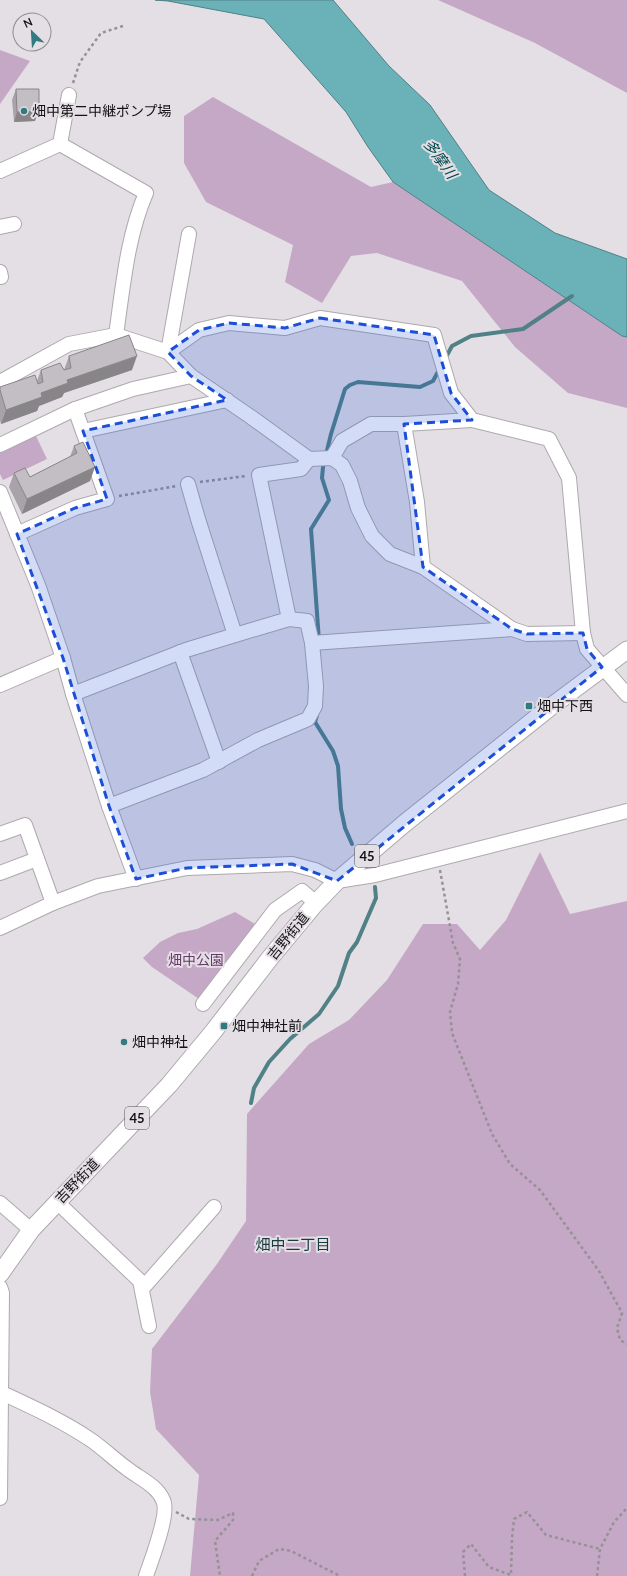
<svg xmlns="http://www.w3.org/2000/svg" width="627" height="1576" viewBox="0 0 627 1576" font-family="Lato,'Noto Sans JP',sans-serif">
	<rect width="100%" height="100%" fill="#e4dfe4"/>
	<g fill="#c5a8c5">
		<path d="M438,0H627V93L535,43Z"/>
		<path d="M0,50L30,61L0,104Z"/>
		<path d="M213,97L371,187L393,182L622,336L627,337V408L568,393L515,347L462,281L377,253L351,256L322,303L285,282L293,245L206,202L184,163V116Z"/>
		<path d="M35,434L47,459L3,480L0,474V450Z"/>
		<path d="M540,852L570,914L627,901V1576H190L199,1475L156,1429L150,1392L152,1349L217,1264L246,1221L247,1114L309,1044L349,1020L387,980L423,924H457L480,950L506,920Z"/>
		<path d="M235,912L260,927L202,1001L152,967L143,958L160,942L178,933L197,929Z"/>
	</g>
	<path fill="#6ab1b8" stroke="#508186" d="M155,0H333L389,66L430,105L489,190L555,233L627,259V337L622,336L393,182L368,147L346,112L264,19L168,1Z"/>
	<g fill="none" stroke-linecap="round" stroke-linejoin="round">
		<g stroke="#508186" stroke-width="4">
			<path d="M445,359L452,346L471,336L523,329L572,296"/>
			<path d="M319,641L311,529L329,500L322,478L323,467L331,434L345,389L350,385L358,382L420,387L433,381L440,368"/>
			<path d="M317,715L315,722L333,751L338,766L341,809L345,828L352,844"/>
			<path d="M251,1103L254,1088L269,1062L290,1039L319,1014L338,986L349,953L357,942L376,898L375,887"/>
		</g>
		<g stroke="#ada9ad" stroke-width="16">
			<g id="minor">
				<path d="M60,144L146,193C127,237 123,287 116,335"/>
				<path d="M0,171L60,144L69,95"/>
				<path d="M0,227L14,224"/>
				<path d="M0,272L1,277"/>
				<path d="M168,352L199,330L229,323L285,328L320,318L434,335L451,393L472,420L549,439L569,478L583,633L587,649L627,695"/>
				<path d="M168,352L189,234"/>
				<path d="M0,382L69,344L116,335L168,352L191,376L251,417L309,459L332,458L342,465L350,481L358,508L372,536L390,554L423,567L512,629L527,634L583,633"/>
				<path d="M404,424L417,502L423,567"/>
				<path d="M83,431L227,400"/>
				<path d="M0,445L75,409L133,389L191,376"/>
				<path d="M332,458L342,441L371,424H404L472,420"/>
				<path d="M188,484L198,519L235,635"/>
				<path d="M0,492L38,585L63,658L73,694L109,806L136,879"/>
				<path d="M17,534L75,508L107,499L75,409"/>
				<path d="M289,619L259,475L301,469L309,459"/>
				<path d="M312,643L512,629"/>
				<path d="M180,652L219,762"/>
				<path d="M0,685L63,658"/>
				<path d="M73,694L186,650L235,635L289,619L307,621L312,643L316,686L315,706L308,719L258,740L203,770L109,806"/>
				<path d="M0,834L25,825L53,903"/>
				<path d="M0,873L37,859"/>
				<path d="M0,928L53,903L98,886L187,868L292,864L315,870L337,881L375,875L627,811"/>
				<path d="M203,1004L275,910L302,891L316,903"/>
				<path d="M57,1202L140,1281L149,1326"/>
				<path d="M0,1203L31,1230"/>
				<path d="M0,1287L2,1293L0,1498"/>
				<path d="M142,1289L214,1207"/>
				<path d="M2,1393C32,1407 63,1421 91,1440C104,1449 116,1461 129,1470C141,1479 157,1486 163,1500C170,1513 151,1561 146,1576"/>
			</g>
		</g>
		<g stroke="#ada9ad" stroke-width="19">
			<path id="major" d="M0,1274L31,1230L169,1085L213,1032L270,958L314,905L337,881L405,823L549,708L627,650"/>
		</g>
		<g stroke="#959195" stroke-width="2.5" stroke-dasharray="3 3" stroke-linecap="butt">
			<path d="M73,83L80,62L101,33L123,26"/>
			<path d="M200,482L246,476"/>
			<path d="M119,496L177,486"/>
			<path d="M440,870L453,943L460,959L458,984L450,1012L452,1033L492,1134L510,1164L540,1190L599,1271L622,1313L617,1328L620,1340L627,1344"/>
			<path d="M176,1512L189,1519L218,1520L233,1513V1520L215,1541L220,1576"/>
			<path d="M252,1576L259,1561L279,1549L291,1551L340,1576"/>
			<path d="M465,1576L463,1552L471,1544L489,1567L511,1575L512,1538L514,1519L527,1512L546,1535L600,1549"/>
			<path d="M597,1576L600,1549L614,1522L627,1508"/>
		</g>
		<use href="#minor" stroke="#fff" stroke-width="14"/>
		<use href="#major" stroke="#fff" stroke-width="17"/>
	</g>
	<g fill="#a8a3a8">
		<path d="M16,89L35,121L14,122L12,100Z"/>
		<path d="M69,356L132,370L64,393L62,397L39,406L37,411L1,424L0,421V387L37,381L41,370H64Z"/>
		<path d="M74,446L90,481L22,514L9,487L14,473L30,477L70,457Z"/>
	</g>
	<g fill="#888588">
		<path d="M39,111L35,121L14,122L17,112Z"/>
		<path d="M137,356L132,370L64,393L62,397L39,406L37,411L1,424L6,410L67,380Z"/>
		<path d="M95,467L90,481L22,514L27,499Z"/>
	</g>
	<g fill="#c3bec3" stroke="#888588">
		<path d="M16,89H39V111L17,112Z"/>
		<path d="M129,335L137,356L67,380L68,383L41,393L42,397L6,410L0,390V387L35,375L38,384L43,382L41,370L60,363L64,370L71,368L69,356Z"/>
		<path d="M83,442L95,467L27,499L14,473L25,468L30,477L77,453L74,446Z"/>
	</g>
	<path fill="#1d4ed8" fill-opacity="0.2" stroke="#1d4ed8" stroke-width="3" stroke-dasharray="8 5" stroke-linejoin="round" d="M320,318L434,335L451,393L472,420L404,424L423,567L512,629L527,634L583,633L587,649L602,667L337,881L292,864L187,868L136,879L109,806L63,658L17,534L75,508L107,499L83,431L227,400L191,376L168,352L199,330L229,323L285,328Z"/>
	<g fill="#327a81" stroke="#e4dfe4" stroke-width="1.5">
		<circle cx="24" cy="111" r="4"/>
		<rect x="525" y="702" width="8" height="8" rx="2"/>
		<rect x="220" y="1022" width="8" height="8" rx="2"/>
		<circle cx="124" cy="1042" r="4"/>
	</g>
	<g text-anchor="middle" stroke-width="4" stroke-linejoin="round" paint-order="stroke">
		<g fill="#e4dfe4" stroke="#524f52" stroke-width="1">
			<rect x="355" y="845" width="24" height="22" rx="3"/>
			<rect x="125" y="1107" width="24" height="22" rx="3"/>
		</g>
		<g font-size="13" font-weight="bold" fill="#131113">
			<text x="367" y="861">45</text>
			<text x="137" y="1123">45</text>
		</g>
		<g font-size="14" fill="#131113" stroke="#e4dfe4" text-anchor="start">
			<text x="32" y="116">畑中第二中継ポンプ場</text>
			<text x="537" y="711">畑中下西</text>
			<text x="232" y="1031">畑中神社前</text>
			<text x="132" y="1047">畑中神社</text>
		</g>
		<g font-size="14" fill="#131113" stroke="#e4dfe4">
			<text transform="translate(288 936) rotate(-51)" y="5">吉野街道</text>
			<text transform="translate(77 1181) rotate(-46)" y="5">吉野街道</text>
		</g>
		<g font-size="14" fill="#68376b" stroke="#e4dfe4">
			<text x="196" y="965">畑中公園</text>
		</g>
		<g font-size="15" font-style="italic" fill="#02484d" stroke="#e4dfe4">
			<text transform="translate(440 159) rotate(54)" y="5">多摩川</text>
		</g>
		<g font-size="15" fill="#1a3c40" stroke="#e4dfe4">
			<text x="293" y="1250">畑中二丁目</text>
		</g>
	</g>
	<g transform="translate(32 32) rotate(335)"><circle r="19" fill="#e4dfe4" stroke="#908d90"/>
	<path d="M0-3L7 15L0 10L-7 15Z" fill="#327a81"/>
	<text y="-6" font-size="11" font-weight="bold" text-anchor="middle" fill="#131113">N</text>
	</g>
</svg>
